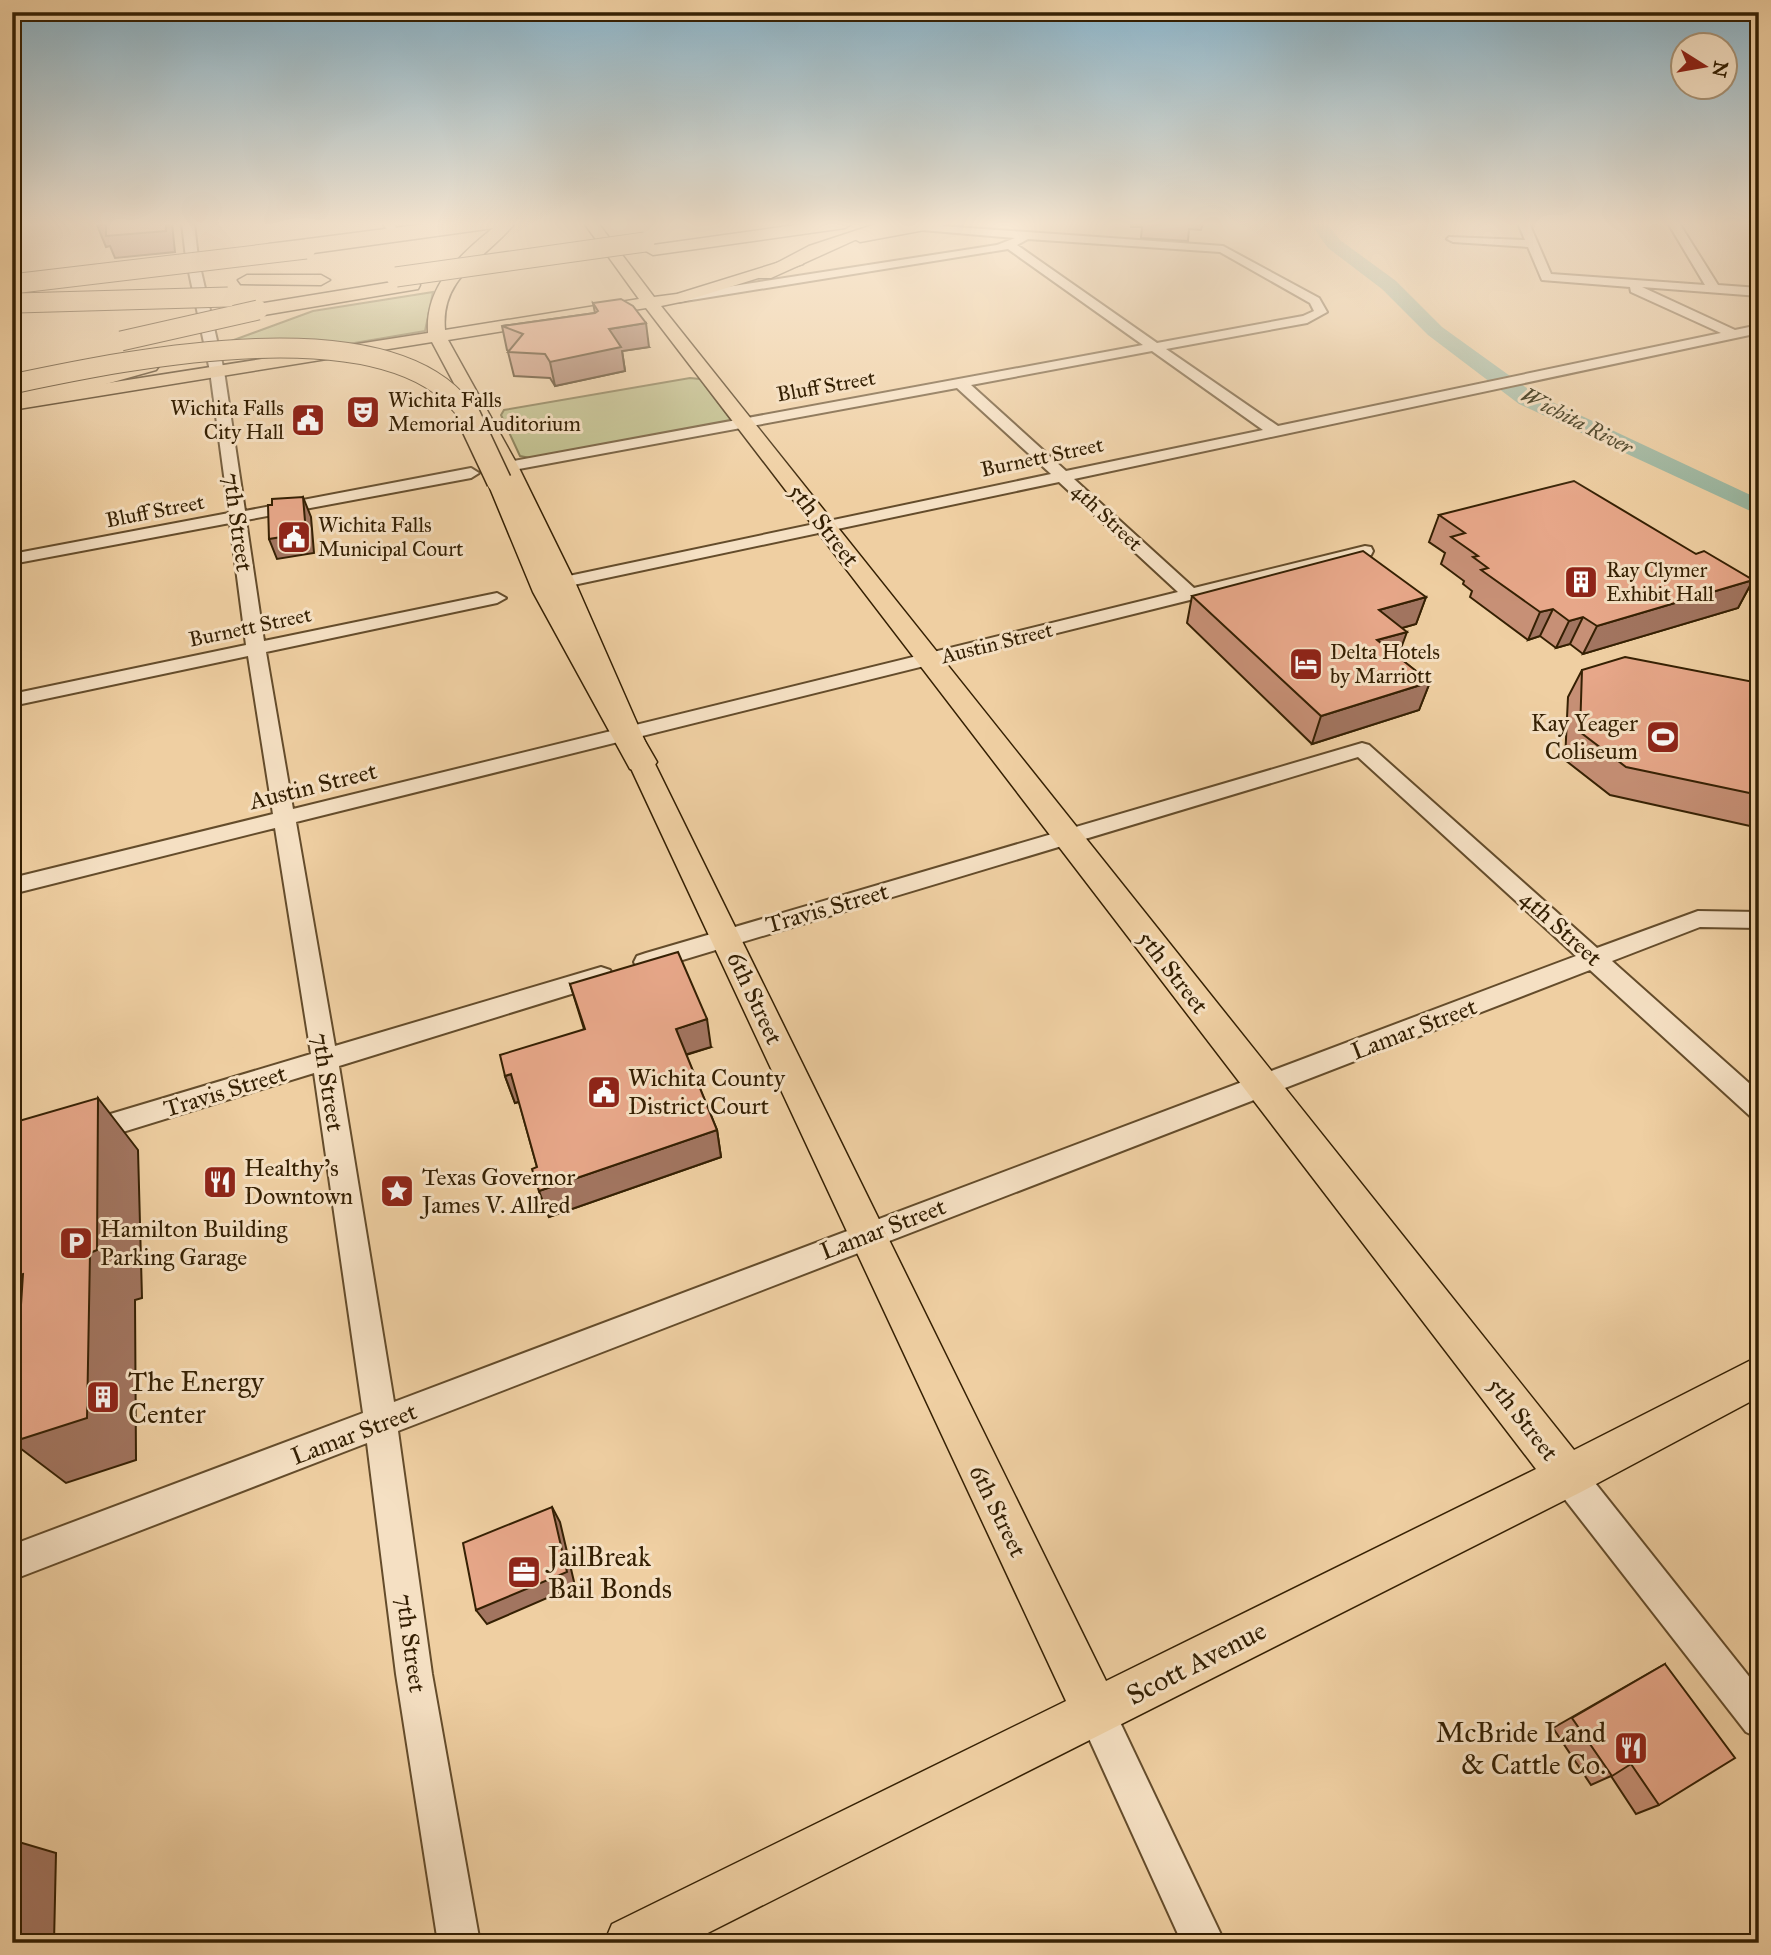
<svg xmlns="http://www.w3.org/2000/svg" width="1771" height="1955" viewBox="0 0 1771 1955" font-family="'IM FELL Great Primer',serif">
	<rect width="100%" height="100%" fill="#efcfa2"/>
	<filter id="stains"><feTurbulence type="fractalNoise" baseFrequency=".00286" numOctaves="4"/><feColorMatrix values="0 0 0 0 .2 0 0 0 0 .09 0 0 0 0 .02 0 0 0 .5 -.17"/></filter>
	<radialGradient id="worn" r=".72"><stop offset=".6" stop-color="#630" stop-opacity="0"/><stop offset="1" stop-color="#630" stop-opacity=".3"/></radialGradient>
	<g fill="#b9bb85" stroke="#776e44" stroke-width="2">
		<path d="M433,292L425,331L319,349L220,345L313,311Z"/>
		<path d="M690,378L700,379L731,420L728,423L530,458L520,456L501,415L504,410Z"/>
	</g>
	<g fill="none" stroke-linecap="round" stroke-linejoin="round">
		<path fill="#9bb7a1" fill-rule="evenodd" d="M1310,223H1327L1340,240L1396,281L1442,327L1535,394L1759,499V515L1519,404L1428,335L1382,289L1328,248Z"/>
		<g stroke="#644c2b" stroke-width="4">
			<g id="minor">
				<path d="M182,223H194L198,258L224,371L245,511L471,468L479,473L471,478L246,520L264,641L497,593L506,598L497,603L266,652L293,809L1178,592L1059,482L564,587L558,586L555,582L558,578L564,577L1051,474L957,388L508,471L500,466L503,463L1143,345L1008,249L679,302L673,298L675,295L997,245L1015,238L910,229V225L914,224L1223,246L1319,298L1327,312L1307,323L1166,349L1278,426L1721,333L1631,292L1630,287L1542,280L1528,247L1453,242L1447,239L1449,237L1525,240L1518,223H1529L1551,274L1705,285L1668,223H1679L1718,285L1759,288V296L1642,287L1735,330L1759,325V333L1074,479L1194,588L1365,546L1371,547L1373,551L1371,555L296,822L335,1046L601,967L610,970L613,976L610,982L339,1066L394,1402L1576,956L1358,757L646,971L637,968L634,962L637,956L646,953L1362,743L1369,745L1597,948L1698,911L1759,912V928L1700,927L1612,961L1759,1092V1119L1750,1116L1590,970L398,1431L432,1674L480,1943H438L396,1674L367,1443L12,1580V1545L363,1413L314,1073L87,1143L77,1140L73,1132L77,1124L87,1121L311,1054L275,828L12,894V878L273,814L248,656L12,706V694L246,645L230,523L12,564V554L229,513L210,371L186,258ZM1028,239L1220,252L1310,303L1314,311L1303,316L1157,343L1017,245ZM1152,351L1263,430L1066,471L971,385Z"/>
				<path d="M383,223H393L398,231L388,233Z"/>
				<path d="M1568,1459L1580,1464L1759,1689V1738L1746,1732L1556,1488L1551,1476L1556,1464Z"/>
				<path d="M1096,1693L1109,1699L1225,1943H1182L1077,1712L1083,1699Z"/>
			</g>
		</g>
		<g stroke="#352003" stroke-width="3">
			<g id="major">
				<path d="M432,223H472L465,227L269,252L262,248L269,244Z"/>
				<path d="M499,223H515C486,259 440,276 445,330L639,299L584,223H598L654,297L677,294L793,258H803V264L685,301L661,306L1574,1450L1759,1356V1397L1583,1491L688,1943H604L612,1924L1066,1701L628,762L553,582L498,466L432,342L12,410V398L428,333C425,282 464,252 499,223ZM646,308L1536,1469L1106,1681L654,762L575,582L518,466L448,340Z"/>
				<path d="M918,223H948L941,227L860,242L853,238L860,234Z"/>
			</g>
		</g>
		<g stroke="#352003" stroke-width="3">
			<g id="highway">
				<path d="M458,223H502L494,228L306,254L297,249L306,244Z"/>
				<path d="M810,223H853L845,228L653,255L644,250L653,245Z"/>
				<path d="M879,223H911L909,227L855,240L771,278H759L756,274L809,246Z"/>
				<path d="M247,275H321L330,280L321,285L241,284L238,280Z"/>
				<path d="M411,279L418,281L420,285L418,289L258,316L248,310L258,304Z"/>
				<path d="M149,360L156,362L159,366L156,370L70,394L12,404V392L68,382Z"/>
				<path d="M499,474L507,476L511,481L559,592L657,762L652,769L641,772L630,769L533,592L487,481L491,476Z"/>
			</g>
		</g>
		<use href="#minor" fill="#f5e0c3" fill-rule="evenodd"/>
		<use href="#major" fill="#efcfa2" fill-rule="evenodd"/>
		<use href="#highway" fill="#efcfa2" fill-rule="evenodd"/>
		<g stroke="#352003" stroke-width="21" stroke-linecap="butt">
			<g id="highway-bridge-far1">
				<path d="M396,277L645,242"/>
				<path d="M12,284L306,249"/>
				<path d="M17,303L228,297"/>
				<path d="M121,341L258,310"/>
				<path d="M12,384C121,361 395,302 468,415"/>
			</g>
		</g>
		<g stroke="#352003" stroke-width="27" stroke-linecap="butt">
			<path id="highway-bridge" d="M467,413L499,481"/>
		</g>
		<use href="#highway-bridge-far1" stroke="#efcfa2" stroke-width="19"/>
		<use href="#highway-bridge" stroke="#efcfa2" stroke-width="24"/>
	</g>
	<g fill="#c79076" stroke="#352003" stroke-width="2">
		<path d="M1131,223H1203L1201,230L1189,229L1188,241L1141,238L1142,227H1131Z"/>
		<path d="M593,303L649,347L622,351L625,371L555,386L550,378L514,376L508,352L509,351L507,350L502,326L595,313Z"/>
		<path d="M1439,515L1696,554L1753,580L1738,608L1583,654L1570,644L1556,648L1540,636L1528,640L1470,597L1472,591L1463,584L1464,581L1441,564L1445,553L1429,542Z"/>
		<path d="M1192,596L1426,597L1416,624L1402,628L1398,657L1430,682L1419,710L1312,744L1187,623Z"/>
		<path d="M1582,670L1759,683V828L1610,795L1565,760L1568,697Z"/>
		<path d="M570,984L711,1047L686,1055L717,1130L721,1157L549,1217L539,1191L537,1167L519,1102L515,1103L505,1076L584,1029Z"/>
		<path d="M1665,1664L1659,1805L1636,1814L1611,1776L1591,1785L1553,1728Z"/>
	</g>
	<g fill="#a27560" stroke="#352003" stroke-width="2">
		<path d="M172,223L175,252L115,258L110,246L106,247L97,225Z"/>
		<path d="M646,323L649,347L622,351L625,371L555,386L550,362L609,329Z"/>
		<path d="M303,497L311,517L314,553L277,559L269,539Z"/>
		<path d="M1753,580L1738,608L1583,654L1597,626Z"/>
		<path d="M1426,597L1416,624L1370,637L1379,610Z"/>
		<path d="M1553,609L1540,636L1528,640L1540,612Z"/>
		<path d="M1583,617L1570,644L1556,648L1569,621Z"/>
		<path d="M1407,632L1397,659L1377,640Z"/>
		<path d="M1430,682L1419,710L1312,744L1321,716Z"/>
		<path d="M707,1019L711,1047L681,1056L676,1029Z"/>
		<path d="M511,1074L521,1101L515,1103L505,1076Z"/>
		<path d="M98,1098L138,1150L142,1298L135,1300L136,1460L66,1483L12,1442L90,1253Z"/>
		<path d="M717,1130L721,1157L549,1217L539,1191Z"/>
		<path d="M23,1274L72,1321L12,1341V1277Z"/>
		<path d="M552,1507L560,1522L575,1586L487,1624L476,1610Z"/>
		<path d="M12,1840L56,1853L54,1943H12Z"/>
	</g>
	<g fill="#e7a789" stroke="#352003" stroke-width="2">
		<path d="M97,223H166V231L106,236V224L97,225Z"/>
		<path d="M621,299L633,306L646,323L609,329L621,347L550,362L545,354L508,352L523,334L502,326L595,313L598,311L593,303Z"/>
		<path d="M1574,481L1696,554L1704,551L1753,580L1597,626L1583,617L1569,621L1553,609L1540,612L1481,570L1488,568L1473,557L1478,556L1451,537L1465,533L1439,515Z"/>
		<path d="M303,497L306,533L269,539L268,505H272V499Z"/>
		<path d="M1363,551L1426,597L1379,610L1407,632L1377,640L1430,682L1321,716L1192,596Z"/>
		<path d="M1625,657L1759,683V795L1626,767L1580,732L1582,670Z"/>
		<path d="M678,952L707,1019L676,1029L717,1130L539,1191L532,1169L537,1167L511,1074L505,1076L500,1055L585,1029L570,984Z"/>
		<path d="M98,1098L97,1250L90,1253L87,1418L12,1442L23,1274L12,1277V1123Z"/>
		<path d="M552,1507L567,1572L476,1610L463,1543Z"/>
		<path d="M1665,1664L1735,1758L1659,1805L1631,1764L1612,1776L1572,1718Z"/>
	</g>
	<linearGradient id="sky" x2="0" y2="1"><stop stop-color="#89b5cc"/><stop offset="0.45" stop-color="#f8e9d5"/><stop offset="1" stop-color="#f8e9d5" stop-opacity="0"/></linearGradient>
	<rect width="1771" height="497" fill="url(#sky)"/>
	<defs>
		<g id="theatre-square" transform="scale(1.75)"><rect x="-9" y="-9" width="18" height="18" rx="4" fill="#8f2418" stroke="#f5e0c3"/><path d="M-5-5.5Q0-4 5-5.5V0Q5 5 0 6Q-5 5-5 0ZM-3.3-2.5H-1v1.5H-3.3ZM1-2.5H3.3v1.5H1ZM-2.8 1Q0 5.5 2.8 1Z" fill="#fff"/></g>
		<g id="civic-square" transform="scale(1.75)"><rect x="-9" y="-9" width="18" height="18" rx="4" fill="#8f2418" stroke="#f5e0c3"/><path d="M-.6-6.5H3V-4.5H.6V-3L4-1V1h2V6H-6V1h2V-1L-.6-3ZM-1.2 2.5V6h2.4V2.5Z" fill="#fff"/></g>
		<g id="building-square" transform="scale(1.75)"><rect x="-9" y="-9" width="18" height="18" rx="4" fill="#8f2418" stroke="#f5e0c3"/><path d="M-4-6H4V6H1V3H-1V6H-4ZM-2.5-4.3h1.7v1.8h-1.7ZM.8-4.3h1.7v1.8H.8ZM-2.5-1h1.7V.8h-1.7ZM.8-1h1.7V.8H.8Z" fill="#fff"/></g>
		<g id="hotel-square" transform="scale(1.75)"><rect x="-9" y="-9" width="18" height="18" rx="4" fill="#8f2418" stroke="#f5e0c3"/><path d="M-6-4.5h1.5V1H6V5H4.5V3h-9V5H-6ZM-4 0a1.8 1.8 0 1 1 3.6 0ZM.5 0V-2.5h3Q6-2.5 6 0Z" fill="#fff"/></g>
		<g id="stadium-square" transform="scale(1.75)"><rect x="-9" y="-9" width="18" height="18" rx="4" fill="#8f2418" stroke="#f5e0c3"/><path d="M0-5a6.5 5 0 1 0 0 10a6.5 5 0 1 0 0-10ZM-3.5-1.8h7v3.6h-7Z" fill="#fff"/></g>
		<g id="restaurant-square" transform="scale(1.75)"><rect x="-9" y="-9" width="18" height="18" rx="4" fill="#8f2418" stroke="#f5e0c3"/><path d="M-5-6h1v4h1v-4h1v4h1v-4h1v5L-1.5 .5V6h-2V.5L-5-1ZM5-6V6H3V1.5H1.5Q1.5-4 5-6Z" fill="#fff"/></g>
		<g id="sight-square" transform="scale(1.75)"><rect x="-9" y="-9" width="18" height="18" rx="4" fill="#8f2418" stroke="#f5e0c3"/><path d="M0-6L1.8-2.2L6-1.7L2.9 1.2L3.7 5.4L0 3.3L-3.7 5.4L-2.9 1.2L-6-1.7L-1.8-2.2Z" fill="#fff"/></g>
		<g id="parking-square" transform="scale(1.75)"><rect x="-9" y="-9" width="18" height="18" rx="4" fill="#8f2418" stroke="#f5e0c3"/><path d="M-3.5-5.5H1a3.5 3.5 0 0 1 0 7H-1V5.5H-3.5ZM-1-3.4V-.6H.8a1.4 1.4 0 0 0 0-2.8Z" fill="#fff"/></g>
		<g id="office-square" transform="scale(1.75)"><rect x="-9" y="-9" width="18" height="18" rx="4" fill="#8f2418" stroke="#f5e0c3"/><path d="M-6-3h4V-5.5h4V-3h4V5H-6ZM-1-4.5V-3h2v-1.5ZM-6 0V1H6V0Z" fill="#fff"/></g>
	</defs>
	<g fill-rule="evenodd">
		<use href="#theatre-square" x="363" y="412"/>
		<use href="#civic-square" x="308" y="420"/>
		<use href="#civic-square" x="294" y="537"/>
		<use href="#building-square" x="1581" y="582"/>
		<use href="#hotel-square" x="1306" y="664"/>
		<use href="#stadium-square" x="1663" y="737"/>
		<use href="#civic-square" x="604" y="1092"/>
		<use href="#restaurant-square" x="220" y="1182"/>
		<use href="#sight-square" x="397" y="1191"/>
		<use href="#parking-square" x="76" y="1243"/>
		<use href="#building-square" x="103" y="1397"/>
		<use href="#office-square" x="524" y="1572"/>
		<use href="#restaurant-square" x="1631" y="1748"/>
	</g>
	<g text-anchor="middle" stroke-width="6" stroke-linejoin="round" paint-order="stroke">
		<g font-size="21" fill="#352003" stroke="#f5e0c3">
			<text transform="translate(826 386) rotate(-10)" y="7">Bluff Street</text>
			<text transform="translate(1042 457) rotate(-12)" y="7">Burnett Street</text>
			<text transform="translate(155 511) rotate(-11)" y="7">Bluff Street</text>
			<text transform="translate(1107 517) rotate(43)" y="7">4th Street</text>
			<text transform="translate(250 627) rotate(-12)" y="7">Burnett Street</text>
			<text transform="translate(997 643) rotate(-14)" y="7">Austin Street</text>
		</g>
		<g font-size="21" fill="#352003" stroke="#f5e0c3" text-anchor="start">
			<text x="388" y="407">Wichita Falls<tspan x="388" dy="24">Memorial Auditorium</tspan></text>
			<text x="284" y="415" text-anchor="end">Wichita Falls<tspan x="284" dy="24">City Hall</tspan></text>
			<text x="318" y="532">Wichita Falls<tspan x="318" dy="24">Municipal Court</tspan></text>
			<text x="1606" y="577">Ray Clymer<tspan x="1606" dy="24">Exhibit Hall</tspan></text>
			<text x="1330" y="659">Delta Hotels<tspan x="1330" dy="24">by Marriott</tspan></text>
		</g>
		<g font-size="21" font-style="italic" fill="#544d32" stroke="#f5e0c3">
			<text transform="translate(1577 421) rotate(27)" y="7">Wichita River</text>
		</g>
		<g font-size="24" fill="#352003" stroke="#f5e0c3">
			<text transform="translate(238 522) rotate(82)" y="8">7th Street</text>
			<text transform="translate(824 525) rotate(52)" y="8">5th Street</text>
			<text transform="translate(313 786) rotate(-14)" y="8">Austin Street</text>
			<text transform="translate(827 908) rotate(-16)" y="8">Travis Street</text>
			<text transform="translate(1561 928) rotate(42)" y="8">4th Street</text>
			<text transform="translate(1173 972) rotate(52)" y="8">5th Street</text>
			<text transform="translate(755 998) rotate(65)" y="8">6th Street</text>
			<text transform="translate(1414 1029) rotate(-21)" y="8">Lamar Street</text>
			<text transform="translate(328 1082) rotate(81)" y="8">7th Street</text>
			<text transform="translate(225 1091) rotate(-17)" y="8">Travis Street</text>
			<text transform="translate(883 1229) rotate(-21)" y="8">Lamar Street</text>
			<text transform="translate(1523 1419) rotate(52)" y="8">5th Street</text>
			<text transform="translate(354 1434) rotate(-21)" y="8">Lamar Street</text>
			<text transform="translate(998 1511) rotate(64)" y="8">6th Street</text>
			<text transform="translate(411 1643) rotate(82)" y="8">7th Street</text>
		</g>
		<g font-size="24" fill="#352003" stroke="#f5e0c3" text-anchor="start">
			<text x="1638" y="731" text-anchor="end">Kay Yeager<tspan x="1638" dy="28">Coliseum</tspan></text>
			<text x="628" y="1086">Wichita County<tspan x="628" dy="28">District Court</tspan></text>
			<text x="244" y="1176">Healthy's<tspan x="244" dy="28">Downtown</tspan></text>
			<text x="422" y="1185">Texas Governor<tspan x="422" dy="28">James V. Allred</tspan></text>
			<text x="100" y="1237">Hamilton Building<tspan x="100" dy="28">Parking Garage</tspan></text>
		</g>
		<g font-size="28" fill="#352003" stroke="#f5e0c3" text-anchor="start">
			<text x="128" y="1391">The Energy<tspan x="128" dy="32">Center</tspan></text>
			<text x="548" y="1566">JailBreak<tspan x="548" dy="32">Bail Bonds</tspan></text>
			<text x="1606" y="1742" text-anchor="end">McBride Land<tspan x="1606" dy="32">&amp; Cattle Co.</tspan></text>
		</g>
		<g font-size="28" fill="#352003" stroke="#f5e0c3">
			<text transform="translate(1196 1662) rotate(-27)" y="10">Scott Avenue</text>
		</g>
	</g>
	<rect width="1771" height="1955" fill="none" stroke="#efcfa2" stroke-width="42"/>
	<rect x="14" y="14" width="1743" height="1927" fill="none" stroke="#352003" stroke-width="3.5"/>
	<rect x="21" y="21" width="1729" height="1913" fill="none" stroke="#352003" stroke-width="2"/>
	<g transform="translate(1704 66) rotate(101)"><circle r="33" fill="#f5e0c3" stroke="#a89376" stroke-width="2"/>
	<path d="M0-5L12 26L0 18L-12 26Z" fill="#8f2418"/>
	<text y="-10" font-size="19" font-weight="bold" text-anchor="middle" fill="#352003">N</text>
	</g>
	<rect width="100%" height="100%" filter="url(#stains)"/>
	<rect width="100%" height="100%" fill="url(#worn)"/>
</svg>
